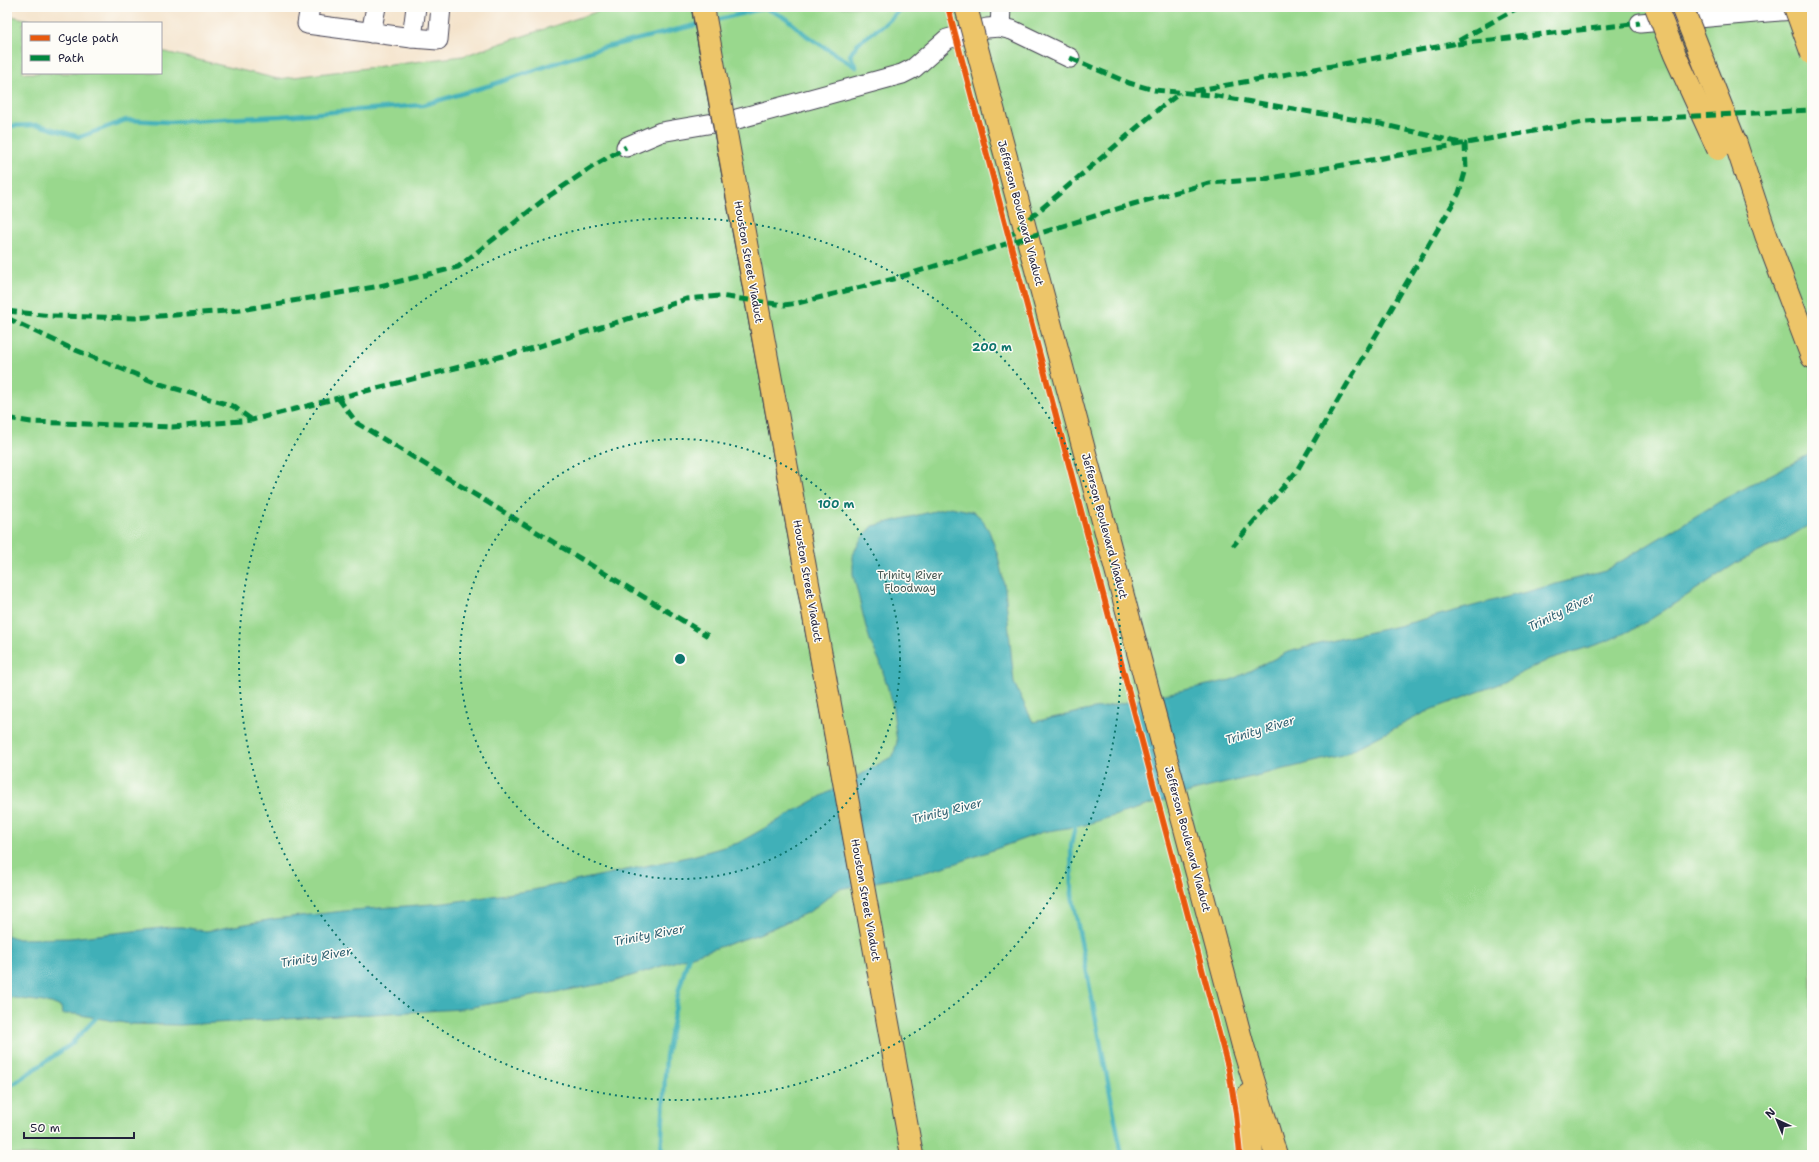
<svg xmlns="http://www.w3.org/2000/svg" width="1819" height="1162" viewBox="0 0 1819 1162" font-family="'Shantell Sans',sans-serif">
	<rect width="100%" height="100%" fill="#fdfcf7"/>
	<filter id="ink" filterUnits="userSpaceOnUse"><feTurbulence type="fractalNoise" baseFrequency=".025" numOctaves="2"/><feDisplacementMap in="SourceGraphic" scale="8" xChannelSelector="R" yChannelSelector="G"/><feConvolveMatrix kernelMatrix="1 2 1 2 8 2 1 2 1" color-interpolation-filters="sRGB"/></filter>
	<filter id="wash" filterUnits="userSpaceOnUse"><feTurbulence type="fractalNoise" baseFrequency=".012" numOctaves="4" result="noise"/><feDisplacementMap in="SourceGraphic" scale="16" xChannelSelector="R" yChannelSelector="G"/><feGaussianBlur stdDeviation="0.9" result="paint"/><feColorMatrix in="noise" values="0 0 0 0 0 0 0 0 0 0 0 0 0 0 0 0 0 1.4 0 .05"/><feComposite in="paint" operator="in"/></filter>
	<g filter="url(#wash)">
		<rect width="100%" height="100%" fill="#f4e3cb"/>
		<path fill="#99d88d" stroke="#5e7d64" d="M611,7H1812V1155H7V15L42,23H23V73H161V51L278,79L463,56Z"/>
		<path fill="#40b0b8" stroke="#31697a" d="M1812,453V523L1784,540L1738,562L1642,625L1605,642L1550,659L1499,684L1428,711L1343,755L1197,790L1085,825L1043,832L957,863L922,873L839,889L809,912L759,934L613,982L461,1009L180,1025L130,1024L75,1014H62L61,1007L51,1003L7,997V935L18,939L70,938L170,927H183L206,931L274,919L353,910L445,903L533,890L692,856L738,843L893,756L897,742L892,702L880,662L871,643L866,627L853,574V554L861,539L873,526L951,507L974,512L981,518L989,531L998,556L1005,589L1014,683L1033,722L1231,680L1288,652L1339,639L1398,626L1605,571L1724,499Z"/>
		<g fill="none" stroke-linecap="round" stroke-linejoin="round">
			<g stroke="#40b0b8" stroke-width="4.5">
				<path d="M712,21L765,8L786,18L807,36L856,67"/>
				<path d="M856,67L850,55L858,43L886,23L903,7"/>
				<path d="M7,126L38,125L80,137L126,120L169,122L281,116L423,105L491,85L594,50L700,24"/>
				<path d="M1076,822L1071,845L1072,895L1122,1155"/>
				<path d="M7,1088L70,1045L99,1015"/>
				<path d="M661,1155L666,1056L679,989L690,952"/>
			</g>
		</g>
	</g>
	<g filter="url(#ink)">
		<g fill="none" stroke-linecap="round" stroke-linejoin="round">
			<g stroke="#423f51" stroke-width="21">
				<g id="minor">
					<path d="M310,7L307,24L412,38L416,7"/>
					<path d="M1640,23L1767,12L1812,9"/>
					<path d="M1000,27L1001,7"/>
					<path d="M371,33L376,7"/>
					<path d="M412,38L438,40L441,7"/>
					<path d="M626,147L661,132L737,119L902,74L914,68L947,39L987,28L1000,27L1012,30L1070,58"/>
				</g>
			</g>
			<g stroke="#423f51" stroke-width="24">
				<g id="major">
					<path d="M1243,1046L1276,1155"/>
					<path d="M1248,1095L1252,1155"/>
				</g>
			</g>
			<g stroke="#423f51" stroke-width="24">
				<path id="highway" d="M1736,144L1766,235L1812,357"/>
			</g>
			<use href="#minor" stroke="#fff" stroke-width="19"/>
			<use href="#major" stroke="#edc569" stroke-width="22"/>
			<use href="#highway" stroke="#edc569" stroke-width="22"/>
			<path stroke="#22223b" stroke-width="1" d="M691,7L901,1155"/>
			<g stroke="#423f51" stroke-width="24" stroke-linecap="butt">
				<g id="major-bridge">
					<path d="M703,7L912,1155"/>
					<path d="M966,7L1243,1046"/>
				</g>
			</g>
			<g stroke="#423f51" stroke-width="24" stroke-linecap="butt">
				<g id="highway-bridge">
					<path d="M1656,7L1675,55L1718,149"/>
					<path d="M1682,7L1736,144"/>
					<path d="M1795,7L1812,54"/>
				</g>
			</g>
			<use href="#major-bridge" stroke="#edc569" stroke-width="22"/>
			<use href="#highway-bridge" stroke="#edc569" stroke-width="22"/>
			<g stroke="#00873e" stroke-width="5" stroke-dasharray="10 5" stroke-linecap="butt">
				<path d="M1457,44L1640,23"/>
				<path d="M1070,58L1129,83L1154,90L1211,95L1381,124L1465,144L1466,169L1459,193L1296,472L1233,546"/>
				<path d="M1194,91L1453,44L1519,7"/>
				<path d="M1007,238L1160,108L1180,93"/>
				<path d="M7,311L51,316L135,318L240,310L380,286L458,267L546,198L595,165L626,147"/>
				<path d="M7,318L68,347L157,383L233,406L252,420"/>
				<path d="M338,398L357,423L708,636"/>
				<path d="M7,418L31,422L172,427L252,420L530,349L637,316L686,299L720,296L784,305L798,303L897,278L1133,204L1209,183L1265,179L1584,122L1812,110"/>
			</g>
			<g stroke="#fdfcf7" stroke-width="8">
				<path id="cycleway" d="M948,7L1229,1071L1236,1113L1240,1155"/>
			</g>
			<use href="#cycleway" stroke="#e8590c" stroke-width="6"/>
		</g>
	</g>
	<g fill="none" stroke="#0f766e" stroke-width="2" stroke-dasharray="2 4">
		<circle cx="680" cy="659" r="220"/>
		<circle cx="680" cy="659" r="441"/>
	</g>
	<g text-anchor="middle" stroke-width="3" stroke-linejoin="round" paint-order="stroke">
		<g font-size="11" fill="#22223b" stroke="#fdfcf7">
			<text transform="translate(1021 213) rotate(75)" y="4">Jefferson Boulevard Viaduct</text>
			<text transform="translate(749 262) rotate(80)" y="4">Houston Street Viaduct</text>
			<text transform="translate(1105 526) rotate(75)" y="4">Jefferson Boulevard Viaduct</text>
			<text transform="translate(808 581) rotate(80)" y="4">Houston Street Viaduct</text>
			<text transform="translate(1188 839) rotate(75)" y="4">Jefferson Boulevard Viaduct</text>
			<text transform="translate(866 900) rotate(80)" y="4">Houston Street Viaduct</text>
		</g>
		<g font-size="11" fill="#465954" stroke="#fdfcf7">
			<text x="910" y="579">Trinity River<tspan x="910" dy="13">Floodway</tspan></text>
		</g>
		<g font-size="12" font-style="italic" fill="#306273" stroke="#fdfcf7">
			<text transform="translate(1561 612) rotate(-26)" y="4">Trinity River</text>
			<text transform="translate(1260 730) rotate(-17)" y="4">Trinity River</text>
			<text transform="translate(947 811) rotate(-14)" y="4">Trinity River</text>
			<text transform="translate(649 935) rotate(-11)" y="4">Trinity River</text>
			<text transform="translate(316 957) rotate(-10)" y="4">Trinity River</text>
		</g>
	</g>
	<circle cx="680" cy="659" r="6" fill="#0f766e" stroke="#fdfcf7" stroke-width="2"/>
	<g font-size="12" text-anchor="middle" font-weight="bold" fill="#0f766e" stroke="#fdfcf7" stroke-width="3" stroke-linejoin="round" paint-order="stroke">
		<text x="992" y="351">200 m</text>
		<text x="836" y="508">100 m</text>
	</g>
	<rect width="1819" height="1162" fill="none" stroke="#fdfcf7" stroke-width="24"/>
	<rect x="22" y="22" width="140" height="52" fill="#fdfcf7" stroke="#a5a5ac"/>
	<rect x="30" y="35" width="20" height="6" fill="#e8590c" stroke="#a5a5ac"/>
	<text x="58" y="42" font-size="12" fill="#22223b">Cycle path</text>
	<rect x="30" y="55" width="20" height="6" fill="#00873e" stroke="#a5a5ac"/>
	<text x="58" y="62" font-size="12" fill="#22223b">Path</text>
	<g transform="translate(1777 1120) rotate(316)" stroke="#fdfcf7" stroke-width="3" paint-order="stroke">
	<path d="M0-3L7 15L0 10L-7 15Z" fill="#22223b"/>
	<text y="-6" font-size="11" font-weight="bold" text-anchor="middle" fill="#22223b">N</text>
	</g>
	<path d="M24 1132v6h110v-6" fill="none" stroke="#22223b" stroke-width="2"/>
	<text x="30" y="1132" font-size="12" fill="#22223b" stroke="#fdfcf7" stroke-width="3" paint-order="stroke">50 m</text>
</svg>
